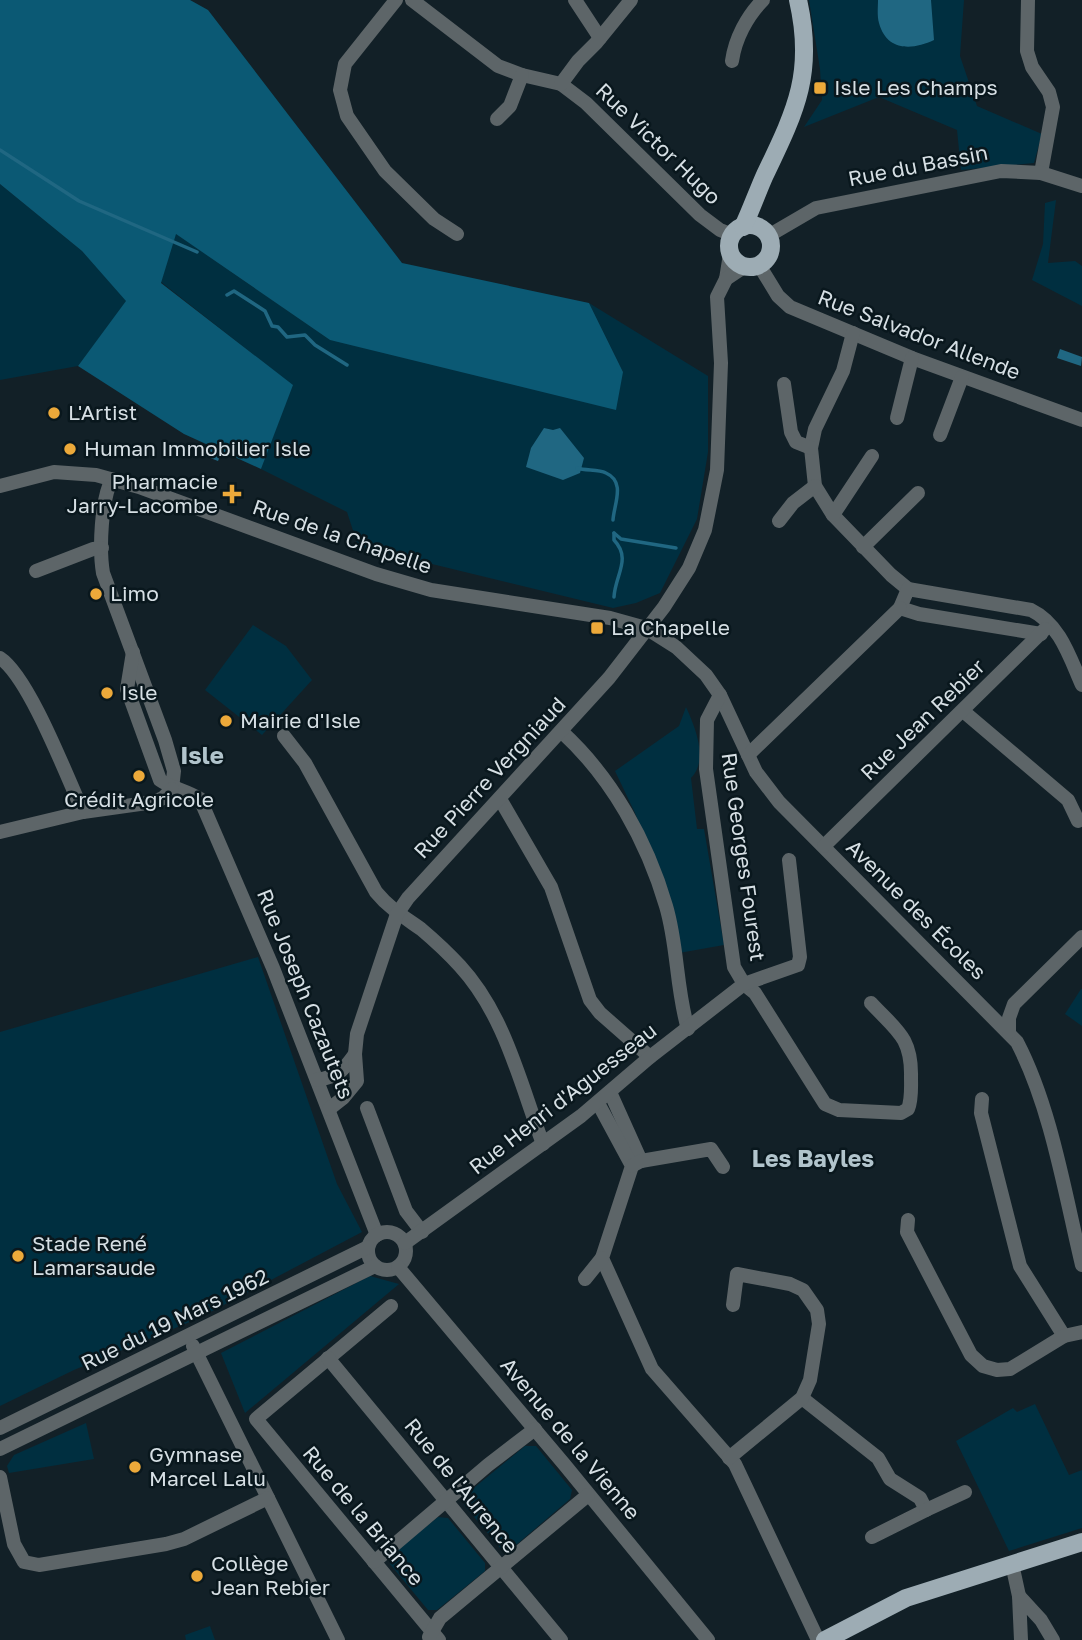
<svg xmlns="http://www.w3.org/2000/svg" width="1082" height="1640" viewBox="0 0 1082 1640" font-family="'Golos Text',sans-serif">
	<rect width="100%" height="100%" fill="#122027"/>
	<g fill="#002f40">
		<path d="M809,0H964L960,56L977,106L1042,134L1034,163L961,170L957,130L879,97L804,127L822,100L820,69Z"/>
		<path d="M0,184L82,251L127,301L78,366L0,380Z"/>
		<path d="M1056,200L1048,263L1075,261L1082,266V306L1032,280L1043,244L1045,203Z"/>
		<path d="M175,233L330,340L623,372L589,303L708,376V452L697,519L660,593L636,603L613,608L358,546L347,512L261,469L292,385L161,282Z"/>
		<path d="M253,625L286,646L312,680L262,735L205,690Z"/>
		<path d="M686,707C695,727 709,760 691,778L697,829H704L724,945L679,953L666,889L635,813L615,771L679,726Z"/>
		<path d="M258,957L337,1184L362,1232L197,1319L74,1370L0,1406V1032Z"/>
		<path d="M1081,989H1082V1026L1065,1014Z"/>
		<path d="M370,1276L399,1284L245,1413L221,1353Z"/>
		<path d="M1035,1404L1069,1475L1082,1470V1528L1009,1551L956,1441L1013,1408L1017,1412Z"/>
		<path d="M86,1423L94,1459L9,1473L7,1466L14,1455Z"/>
		<path d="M525,1446H536L572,1490L570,1499L509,1551L502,1550L464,1505V1496Z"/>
		<path d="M438,1517L448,1518L485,1563V1571L437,1610H428L390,1564L391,1555Z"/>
		<path d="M210,1626L215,1640H186L185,1635Z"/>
	</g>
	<path fill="#0b5974" d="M0,0H190L208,10L402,263L589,303L623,372L616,410L330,340L176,234L161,283L293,385L261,469L184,434L78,366L126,301L82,251L0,184Z"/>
	<g fill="#206782">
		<path d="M878,0H931L934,40C913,50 887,52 879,23C877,16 878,7 878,0Z"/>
		<path d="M1060,349L1082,357L1081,366L1057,358Z"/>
		<path d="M544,428L553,430L560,428L584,458L580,473L563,480L526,467L531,448Z"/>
		<path d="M200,444L222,452L218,461L197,453Z"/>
	</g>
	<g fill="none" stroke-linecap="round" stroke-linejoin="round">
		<g stroke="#206782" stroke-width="3.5">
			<path d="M0,150L79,201L197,252"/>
			<path d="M227,295L234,291L265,311L272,326L278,327L287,337L305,335L315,345L347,365"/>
			<path d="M577,468C586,471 598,469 606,473C626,482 614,504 613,520"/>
			<path d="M614,533L621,539L676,548"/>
			<path d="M614,597C615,575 632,559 614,540V533"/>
		</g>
		<g stroke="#5d6568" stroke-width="14">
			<path d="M396,0L345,64L340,90L347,116L385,171L434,219L457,234"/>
			<path d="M412,0L498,66L522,75L561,84L586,103L700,215L720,230L733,235"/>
			<path d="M575,0L600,38"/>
			<path d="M1028,0L1027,51L1032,67L1049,92L1053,107L1041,173"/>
			<path d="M732,61C735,39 747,16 763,0"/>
			<path d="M561,84L578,61L596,43L631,0"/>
			<path d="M497,119L510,106L522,75"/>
			<path d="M768,236L816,208L1001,171L1041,173L1082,186"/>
			<path d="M759,265L778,296L790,307L912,358L1082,420"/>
			<path d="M726,279L730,254"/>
			<path d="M853,333L843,371L815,429L811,448L815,486L833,515L891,575L908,589"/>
			<path d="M784,384L791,432L796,442L811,448"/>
			<path d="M897,418L912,358"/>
			<path d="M940,435L962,377"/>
			<path d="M112,479C101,500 99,549 103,573L165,740L174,771L172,789"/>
			<path d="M0,486L54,472L96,475L139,487L376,574L431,590L610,618L646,628L676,647L706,675L720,695L756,772L779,802L1017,1042C1051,1107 1065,1194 1082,1265"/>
			<path d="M833,515L872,456"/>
			<path d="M779,521L793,503L815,486"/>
			<path d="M863,547L918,493"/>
			<path d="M36,571L93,549L102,548"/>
			<path d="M1041,634L919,614L900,608L908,589L1031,610C1060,624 1070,658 1082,685"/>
			<path d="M133,652L127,689L160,780C173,789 186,790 200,799L273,968L377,1235"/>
			<path d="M0,658C29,677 67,777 83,812"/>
			<path d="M720,695L707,720L706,769L734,967L744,984L755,993L825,1104L839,1110L901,1113L908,1109C912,1099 911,1088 911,1077C912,1037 896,1030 871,1003"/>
			<path d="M963,711L1068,800L1078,821"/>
			<path d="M562,732C612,778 647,841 666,906C678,946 676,989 688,1029"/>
			<path d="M284,736L305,763L376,892C389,908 404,917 421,929C434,940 448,953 460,966C505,1015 520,1083 543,1144"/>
			<path d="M748,755L900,608"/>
			<path d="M500,799L551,887L590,1000L600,1013L650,1057"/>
			<path d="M0,832L83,812L154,802L163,798L172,789"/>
			<path d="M824,846L1045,629"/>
			<path d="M1009,1032V1018L1014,1004L1082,937"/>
			<path d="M317,1080C339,1076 342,1072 355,1054"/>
			<path d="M610,1092L641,1161"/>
			<path d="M982,1099L981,1113L1020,1266L1064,1336"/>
			<path d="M598,1103L632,1166L602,1258L652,1369L735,1464L818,1640"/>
			<path d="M367,1108L406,1211L422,1232"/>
			<path d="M329,1109L343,1098L357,1081L355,1054L357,1034L397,914L408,898L609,678L664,607L689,568L705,530L717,470L721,363L717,297L726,279L744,267"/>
			<path d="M632,1166L641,1161L711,1149L723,1167"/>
			<path d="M908,1220L907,1232L971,1355L983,1366L997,1370L1010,1369L1064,1336L1082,1332"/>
			<circle cx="387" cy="1251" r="19"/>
			<path d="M405,1243L581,1116L650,1057L744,984L798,965L800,957L789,860"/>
			<path d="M398,1267L564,1464L708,1640"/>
			<path d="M585,1279L602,1258"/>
			<path d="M391,1306L256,1419L439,1640"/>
			<path d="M193,1346L338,1640"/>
			<path d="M328,1358L561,1640"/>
			<path d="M802,1398L878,1458L890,1479L920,1498L926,1510L872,1537"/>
			<path d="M0,1428L368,1247"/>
			<path d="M0,1449L375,1266"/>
			<path d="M729,1458L802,1398L810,1380L819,1324L817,1310L803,1290L790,1284L737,1274L733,1305"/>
			<path d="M0,1477L14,1544L24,1562L39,1565L166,1544L184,1539L268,1498"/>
			<path d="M926,1510L965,1492"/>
			<path d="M374,1562L488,1465L535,1429"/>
			<path d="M1012,1564L1019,1596"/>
			<path d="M429,1637L440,1618L588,1495"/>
			<path d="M1021,1640L1019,1596L1041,1620L1053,1640"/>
		</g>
		<g stroke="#9dacb4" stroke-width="18">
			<circle cx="750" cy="246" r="21"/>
			<path d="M743,227C751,210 757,193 764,177C795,112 815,74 798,0"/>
			<path d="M825,1640L906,1598L1082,1542"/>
		</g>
	</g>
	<g fill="#eca93a" stroke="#09171d" stroke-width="2.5">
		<rect x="813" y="81" width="14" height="14" rx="3.5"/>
		<circle cx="54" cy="413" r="7"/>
		<circle cx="70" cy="449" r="7"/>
		<path d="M228.5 483.5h7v7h7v7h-7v7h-7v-7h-7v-7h7z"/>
		<circle cx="96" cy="594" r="7"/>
		<rect x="590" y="621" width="14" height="14" rx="3.5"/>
		<circle cx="107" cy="693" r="7"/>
		<circle cx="226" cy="721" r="7"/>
		<circle cx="139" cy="776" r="7"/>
		<circle cx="18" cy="1256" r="7"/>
		<circle cx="135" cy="1467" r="7"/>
		<circle cx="197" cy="1576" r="7"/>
	</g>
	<g text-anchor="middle" stroke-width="5" stroke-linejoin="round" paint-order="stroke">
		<g font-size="21" fill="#d6dfe4" stroke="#09171d" text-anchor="start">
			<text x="834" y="95">Isle Les Champs</text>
			<text x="68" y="420">L'Artist</text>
			<text x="84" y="456">Human Immobilier Isle</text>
			<text x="218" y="489" text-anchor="end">Pharmacie<tspan x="218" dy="24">Jarry-Lacombe</tspan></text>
			<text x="110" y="601">Limo</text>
			<text x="611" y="635">La Chapelle</text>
			<text x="121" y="700">Isle</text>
			<text x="240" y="728">Mairie d'Isle</text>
			<text x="139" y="807" text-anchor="middle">Crédit Agricole</text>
			<text x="32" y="1251">Stade René<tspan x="32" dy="24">Lamarsaude</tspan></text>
			<text x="149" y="1462">Gymnase<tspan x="149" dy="24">Marcel Lalu</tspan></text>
			<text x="211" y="1571">Collège<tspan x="211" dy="24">Jean Rebier</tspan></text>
		</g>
		<g font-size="21" fill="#d6dfe4" stroke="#09171d">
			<text transform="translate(658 144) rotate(44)" y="7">Rue Victor Hugo</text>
			<text transform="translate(918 166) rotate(-11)" y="7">Rue du Bassin</text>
			<text transform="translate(919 335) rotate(21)" y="7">Rue Salvador Allende</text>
			<text transform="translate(342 537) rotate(19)" y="7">Rue de la Chapelle</text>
			<text transform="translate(923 720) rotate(-44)" y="7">Rue Jean Rebier</text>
			<text transform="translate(490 778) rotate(-47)" y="7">Rue Pierre Vergniaud</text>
			<text transform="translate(743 857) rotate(82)" y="7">Rue Georges Fourest</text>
			<text transform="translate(916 910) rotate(45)" y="7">Avenue des Écoles</text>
			<text transform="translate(305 994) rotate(68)" y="7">Rue Joseph Cazautets</text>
			<text transform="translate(563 1099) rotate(-38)" y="7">Rue Henri d'Aguesseau</text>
			<text transform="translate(175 1320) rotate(-26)" y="7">Rue du 19 Mars 1962</text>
			<text transform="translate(570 1439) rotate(50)" y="7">Avenue de la Vienne</text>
			<text transform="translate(461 1486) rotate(51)" y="7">Rue de l'Aurence</text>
			<text transform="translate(363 1516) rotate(50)" y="7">Rue de la Briance</text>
		</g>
		<g font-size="23" font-weight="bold" fill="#b1c4cc" stroke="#09171d">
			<text x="813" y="1167">Les Bayles</text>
		</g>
		<g font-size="24" font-weight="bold" fill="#b1c4cc" stroke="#09171d">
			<text x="202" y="764">Isle</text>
		</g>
	</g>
</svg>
